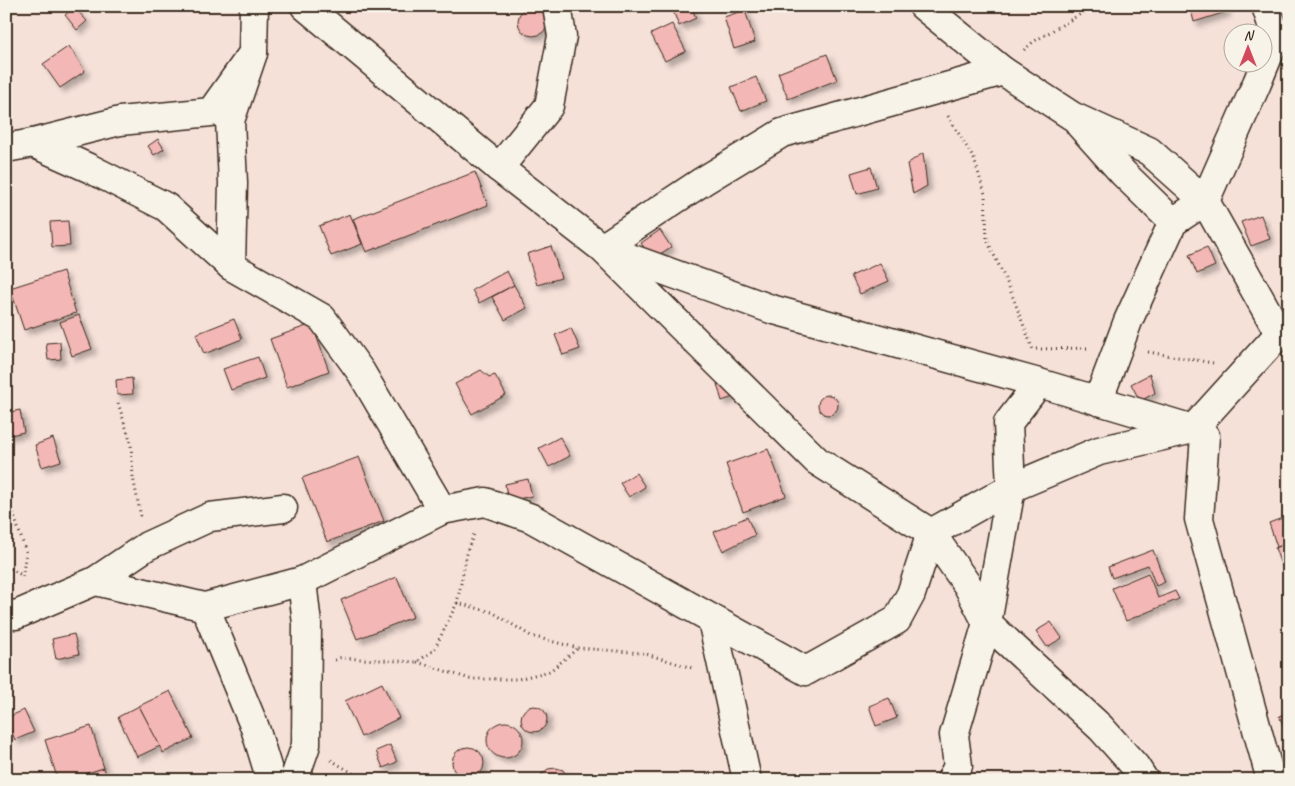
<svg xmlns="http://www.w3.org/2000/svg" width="1295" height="786" viewBox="0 0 1295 786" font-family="Caveat,sans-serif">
	<defs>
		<filter id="shadow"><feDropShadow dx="4.5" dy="4.5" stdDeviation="2.5" flood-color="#0004"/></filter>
	</defs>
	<rect width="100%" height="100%" fill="#f6e1d9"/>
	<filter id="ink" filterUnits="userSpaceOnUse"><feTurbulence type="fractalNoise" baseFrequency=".02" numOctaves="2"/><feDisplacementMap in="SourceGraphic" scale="10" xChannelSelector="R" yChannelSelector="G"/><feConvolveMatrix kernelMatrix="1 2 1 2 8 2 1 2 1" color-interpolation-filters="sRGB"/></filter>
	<g filter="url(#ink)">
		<g fill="#f3b7b5" stroke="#3b2a1e" filter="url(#shadow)">
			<path d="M676,6H691L696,18L679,26L672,8Z"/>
			<path d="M1190,6H1225L1226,12L1194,22Z"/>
			<circle cx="533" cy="21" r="15"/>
			<path d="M74,7L87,21L77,30L65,15Z"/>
			<path d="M745,10L755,42L734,49L724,17Z"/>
			<path d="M672,24L686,51L665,61L651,34Z"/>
			<path d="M69,46L85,71L60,88L43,64Z"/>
			<path d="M827,54L837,80L788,99L778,73Z"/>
			<path d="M756,77L766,101L741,111L731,87Z"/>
			<path d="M158,139L164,149L154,155L148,146Z"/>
			<path d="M923,153L927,186L913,194L907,164Z"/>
			<path d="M871,167L877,188L857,194L851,173Z"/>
			<path d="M475,172L488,205L366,252L353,219Z"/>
			<path d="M350,214L362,244L331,256L319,226Z"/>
			<path d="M1261,215L1270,239L1251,246L1241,222Z"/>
			<path d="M68,221L70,246L52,247L50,222Z"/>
			<path d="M660,230L671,247L652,259L641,243Z"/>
			<path d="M551,246L561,278L537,285L527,254Z"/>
			<path d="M1207,247L1215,266L1197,274L1189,255Z"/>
			<path d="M880,263L889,281L860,294L851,276Z"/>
			<path d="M63,271L76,313L24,330L10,288Z"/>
			<path d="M507,271L514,285L479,303L472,290Z"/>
			<path d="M514,285L527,308L505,320L492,297Z"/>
			<path d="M79,315L92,349L72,356L60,322Z"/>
			<path d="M234,319L242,339L204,354L196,334Z"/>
			<path d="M312,324L329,371L287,387L270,339Z"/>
			<path d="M571,328L580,349L563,355L555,335Z"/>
			<path d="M60,342L61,359L48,360L46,343Z"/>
			<path d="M258,357L265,378L231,390L223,369Z"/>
			<path d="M481,370L489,377L495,375L506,395L472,414L455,384Z"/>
			<path d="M1150,374L1155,393L1140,401L1131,384Z"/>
			<path d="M132,378L133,394L117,395L116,380Z"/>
			<path d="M730,379L736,396L722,401L717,384Z"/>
			<circle cx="828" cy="405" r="10"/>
			<path d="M20,410L24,432L6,436V413Z"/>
			<path d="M560,437L570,456L549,467L539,448Z"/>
			<path d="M53,438L61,461L42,467L35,445Z"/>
			<path d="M768,449L786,496L743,512L726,464Z"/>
			<path d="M359,457L384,521L327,542L302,478Z"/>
			<path d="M636,473L645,487L629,497L620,483Z"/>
			<path d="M528,479L532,496L508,501L505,484Z"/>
			<path d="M747,517L755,535L723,551L714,532Z"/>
			<path d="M1285,517L1289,526V543L1277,547L1269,523Z"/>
			<path d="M1289,543V587L1275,548Z"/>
			<path d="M1153,550L1165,582L1156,586L1148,565L1112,578L1108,567Z"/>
			<path d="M1148,573L1158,598L1175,591L1179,599L1126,621L1112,588Z"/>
			<path d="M397,577L413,617L357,639L341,600Z"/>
			<path d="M1051,622L1062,638L1047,647L1036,631Z"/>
			<path d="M74,634L79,654L56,659L52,639Z"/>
			<path d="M382,683L399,718L361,737L345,701Z"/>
			<path d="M170,691L193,738L163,753L139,706Z"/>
			<path d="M889,698L897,718L876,726L869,706Z"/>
			<circle cx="534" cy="719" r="13"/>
			<path d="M139,706L160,746L137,757L118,717Z"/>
			<path d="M24,710L34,732L15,740L6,718Z"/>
			<path d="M1289,712V735H1288L1279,716Z"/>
			<circle cx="505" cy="740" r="18"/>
			<path d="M91,726L104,768L67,780H58L45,740Z"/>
			<path d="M390,745L397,762L383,768L376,751Z"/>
			<circle cx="468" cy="763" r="16"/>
			<path d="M104,768L108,780H89L87,773Z"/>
			<path d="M556,768L563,770L569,780H541L542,774L548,769Z"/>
			<path d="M1101,772L1107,780H1091Z"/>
		</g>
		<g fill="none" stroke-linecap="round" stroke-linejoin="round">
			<g stroke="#3b2a1e" stroke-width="31">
				<g id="street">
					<path d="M305,6L499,168L602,248L817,461L931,533L968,586L987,623L1101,728L1135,766L1144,780"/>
					<path d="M923,6L1003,71"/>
					<path d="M253,53L230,121L233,183L231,266L322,318L361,372L442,510"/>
					<path d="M1080,125L1123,173L1173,222"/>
					<path d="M33,143L91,169L166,207L231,266"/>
					<path d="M6,148L33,143L120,121L211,112L253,53L254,6"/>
					<path d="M499,168L549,106L562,36L557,6"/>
					<path d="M1098,401L1128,321L1173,222L1205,201L1257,83L1276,37L1266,6"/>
					<path d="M95,581L147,546L210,517L283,508"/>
					<path d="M205,607L255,728L271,780"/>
					<path d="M6,614L16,615L95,581L205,607L302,581L442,510L485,502L531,518L806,671L897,620L911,594L931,533L1011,488L1099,451L1193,429L1289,323"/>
					<path d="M712,620L747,780"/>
					<path d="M294,780L306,745L307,624L302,581"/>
					<path d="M951,780L958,766L954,735L987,623L1011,488L1008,423L1039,383"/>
					<path d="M1271,780L1199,519L1205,436L1193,429L1039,383L771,309L602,248L703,181L782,133L1003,71L1072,116L1149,151L1205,201L1279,333"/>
				</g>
			</g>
			<g stroke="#3b2a1e" stroke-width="3" stroke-dasharray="1 4" stroke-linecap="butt">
				<path d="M1024,50L1033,42L1094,6"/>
				<path d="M948,116L974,159L985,194L987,240L1009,287L1033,350"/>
				<path d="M1036,349L1087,348"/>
				<path d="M1148,352L1213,363"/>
				<path d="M118,403L131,443L133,477L141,517"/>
				<path d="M13,513L26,552L22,579"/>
				<path d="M6,566L23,576"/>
				<path d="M457,603L492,612L531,636L578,648L643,653L692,668"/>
				<path d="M335,660L340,658L417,662L434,650L457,603L468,549L474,534"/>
				<path d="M417,662L470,679H518L550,671L577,649"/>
				<path d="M331,760L364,780"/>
			</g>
			<use href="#street" stroke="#f7f3e8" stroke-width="28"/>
		</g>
	</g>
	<rect width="1295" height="786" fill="none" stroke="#f7f3e8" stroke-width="25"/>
	<rect x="12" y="12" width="1270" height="761" fill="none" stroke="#3b2a1e" stroke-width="2" filter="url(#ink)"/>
	<g transform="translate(1248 48)"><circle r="24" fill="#f7f3e8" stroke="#aca397"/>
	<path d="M0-4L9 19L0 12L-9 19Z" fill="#d1495b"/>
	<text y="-8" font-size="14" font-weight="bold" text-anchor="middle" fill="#3b2a1e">N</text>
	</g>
</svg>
